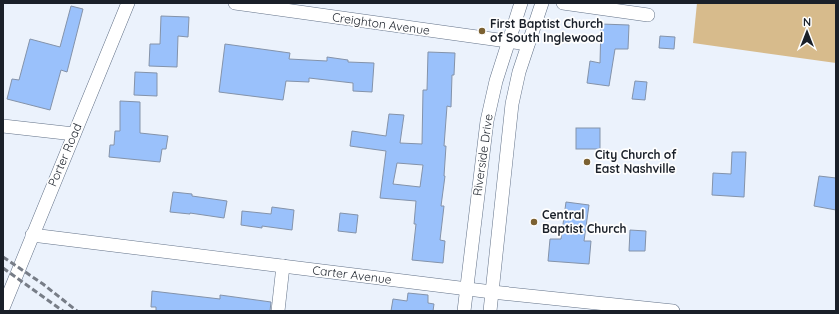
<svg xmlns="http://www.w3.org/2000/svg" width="839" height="314" viewBox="0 0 839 314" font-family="Quicksand,sans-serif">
	<rect width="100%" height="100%" fill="#ebf2fc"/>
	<path fill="#d7bb8c" d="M697,3H836V63L693,43Z"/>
	<g fill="#9ac1fb" stroke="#8493aa" fill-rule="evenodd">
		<path d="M71,6L83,9L67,72L61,70L50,110L7,99L12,79L19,80L30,39L60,47Z"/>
		<path d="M161,16L189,17L188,37L178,36L177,67L149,66L150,44H160Z"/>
		<path d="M601,24L629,25L628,49H615L609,86L587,83L590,61L600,63Z"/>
		<path d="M660,36L675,37L674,49L659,48Z"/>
		<path d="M225,44L290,53L289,59L327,61V57L348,60V62L374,63L372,92L353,91V83L309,78V82L286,81L283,100L219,92Z"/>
		<path d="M428,52L455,53L454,75H452L451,107L447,106L444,146H446L444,176H445L441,206H444L440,240L445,241L443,263L412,260L416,224H414L416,201L380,198L386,151L350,146L352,131L386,136L389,114L404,115L400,143L422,144L423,90H427ZM397,163L423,165L420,187L393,184Z"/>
		<path d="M135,72L157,73V96L134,95Z"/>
		<path d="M635,81L647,82L645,100L632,99Z"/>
		<path d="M120,101L140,102V133L168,136L166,149H162L160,162L109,157L110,145H114L115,131H120Z"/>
		<rect x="576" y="128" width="24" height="21"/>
		<path d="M732,152H746L744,197L712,195L713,173L731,174Z"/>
		<path d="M819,176L836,178V210L814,206Z"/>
		<path d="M173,192L192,194V196L227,201L224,218L190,213V214L170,212Z"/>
		<path d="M566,202L589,205L584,241H591L589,264L548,261L550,239H561Z"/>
		<path d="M272,207L294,210L292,230L262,226V228L241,225L242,211L271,214Z"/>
		<path d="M340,213L358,215L356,233L338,231Z"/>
		<path d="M630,230L646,231L645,251H629Z"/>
		<path d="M152,291L220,299V295L271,302L270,311H156V307H151Z"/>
		<path d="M408,293L428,295V303L434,304L433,311H391L393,299L407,301Z"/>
	</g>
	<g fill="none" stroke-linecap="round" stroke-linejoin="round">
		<g stroke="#637288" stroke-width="14">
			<g id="minor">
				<path d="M235,3L528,44"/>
				<path d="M563,3L648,15"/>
				<path d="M3,126L74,134"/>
				<path d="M32,235L492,292L673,311"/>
				<path d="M3,308L128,3"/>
				<path d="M278,311L283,266"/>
				<path d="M464,311L487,121L496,81L521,3"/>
				<path d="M490,311L512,104L519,72L542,3"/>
			</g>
		</g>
		<use href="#minor" stroke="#fff" stroke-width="13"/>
		<g stroke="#777d87" stroke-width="3" stroke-dasharray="6 3" stroke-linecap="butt">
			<path d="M3,257L43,284L77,311"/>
			<path d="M3,268L63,311"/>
		</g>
	</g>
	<g fill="#7b6132" stroke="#fefefe" stroke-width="1.5">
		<circle cx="482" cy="31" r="4"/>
		<circle cx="587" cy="162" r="4"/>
		<circle cx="534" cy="222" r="4"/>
	</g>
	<g text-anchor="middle" stroke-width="3.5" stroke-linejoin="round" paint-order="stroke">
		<g font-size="12" fill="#1a2029" stroke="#fefefe">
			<text transform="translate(381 24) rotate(8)" y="4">Creighton Avenue</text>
			<text transform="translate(65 155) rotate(-67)" y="4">Porter Road</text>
			<text transform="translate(483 155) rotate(-82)" y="4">Riverside Drive</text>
			<text transform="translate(352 275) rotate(7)" y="4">Carter Avenue</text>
		</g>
		<g font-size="12" font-weight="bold" fill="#1a2029" stroke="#fefefe" text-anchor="start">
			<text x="490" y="28">First Baptist Church<tspan x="490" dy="14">of South Inglewood</tspan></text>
			<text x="595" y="159">City Church of<tspan x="595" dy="14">East Nashville</tspan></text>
			<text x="542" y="219">Central<tspan x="542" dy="14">Baptist Church</tspan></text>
		</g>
	</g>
	<rect width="839" height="314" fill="none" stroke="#1a2029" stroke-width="8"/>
	<g transform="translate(807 32)" stroke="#fefefe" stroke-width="3" paint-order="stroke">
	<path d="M0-3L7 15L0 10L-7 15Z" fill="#1a2029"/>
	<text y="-6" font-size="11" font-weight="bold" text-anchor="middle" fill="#1a2029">N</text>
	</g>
</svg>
